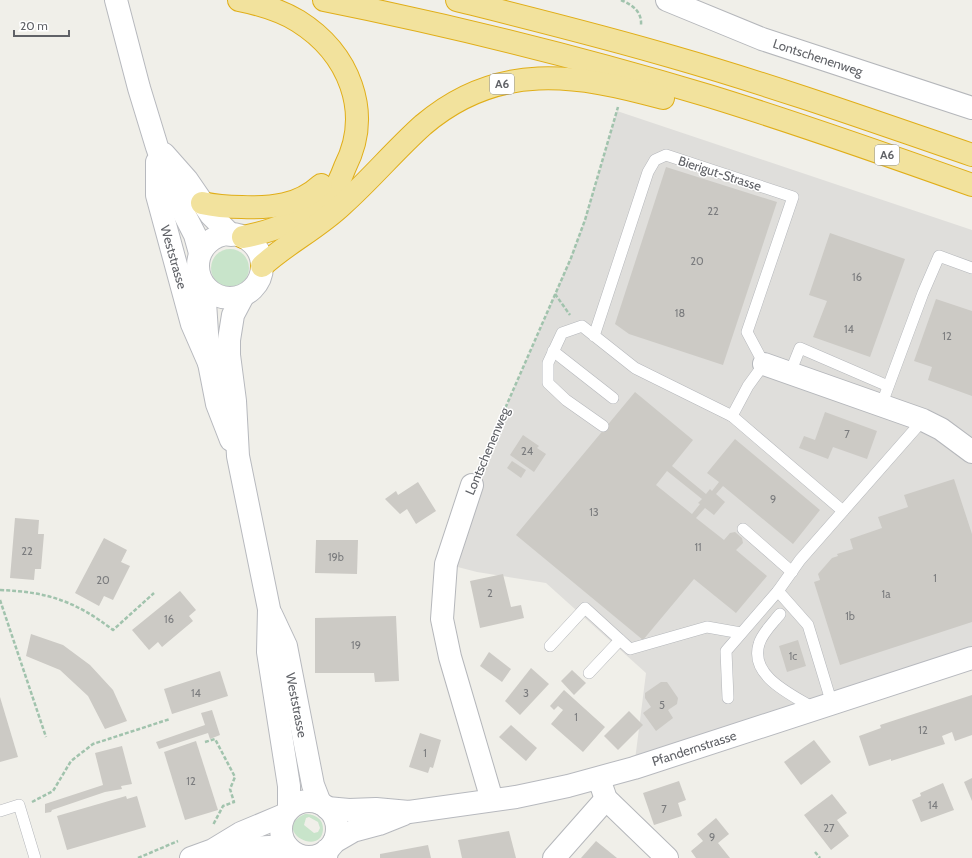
<svg xmlns="http://www.w3.org/2000/svg" width="972" height="858" viewBox="0 0 972 858" font-family="Cabin,sans-serif">
	<rect width="100%" height="100%" fill="#f0efe9"/>
	<path fill="#dfdedb" d="M617,111L972,230V658L634,768L646,673L546,583L477,572L446,564L472,485L571,258L585,220Z"/>
	<g fill="#c8e4ca" fill-rule="evenodd">
		<circle cx="230" cy="268" r="19"/>
		<path d="M305,814C315,814 324,819 323,830C320,858 270,829 305,814ZM309,817L318,822L320,828L318,832L314,833L304,825L306,818Z"/>
	</g>
	<g fill="#cccac5" fill-rule="evenodd">
		<path d="M666,167L777,202L723,365L629,334L615,324Z"/>
		<path d="M830,233L905,259L870,357L813,337L827,301L809,295Z"/>
		<path d="M936,299L972,311V396L928,380L932,367L914,361Z"/>
		<path d="M635,392L693,440L672,466L706,494L710,489L712,491L719,482L707,473L735,439L820,510L793,544L723,486L716,494L725,502L714,515L705,508L696,518L724,540L730,533L735,532L742,538L743,543L736,550L767,576L736,613L694,579L643,640L516,535ZM667,471L702,499L698,503L700,504L692,514L656,485Z"/>
		<path d="M825,412L877,431L867,459L833,447L828,459L799,448L804,436L815,440Z"/>
		<path d="M523,435L539,446L537,448L546,454L534,472L510,455Z"/>
		<path d="M512,461L526,470L521,478L507,468Z"/>
		<path d="M954,479L972,534V622L840,665L814,582L820,580L818,574L832,558L838,556L837,554L853,549L850,539L882,528L878,517L908,507L904,495Z"/>
		<path d="M418,482L436,511L416,524L407,509L400,514L385,499L396,491L398,495Z"/>
		<path d="M15,518L39,520L38,534H44L41,569H35L34,580L10,578Z"/>
		<path d="M104,538L127,550L121,562L130,566L113,600L104,596L99,606L75,593Z"/>
		<path d="M316,540H358L357,574L315,573Z"/>
		<path d="M503,574L511,607L521,605L524,618L480,628L470,581Z"/>
		<path d="M180,591L196,610L189,616L193,621L162,647L158,642L149,650L132,630Z"/>
		<path d="M396,616L399,681L375,682L374,673H315V618Z"/>
		<path d="M31,634L63,645L90,665L113,690L127,721L105,729L88,696L60,670L26,656Z"/>
		<path d="M798,640L806,666L787,672L779,646Z"/>
		<path d="M489,652L511,669L502,682L480,666Z"/>
		<path d="M531,668L549,684L520,715L505,701Z"/>
		<path d="M572,670L586,683L574,695L561,681Z"/>
		<path d="M220,671L228,696L172,714L164,689Z"/>
		<path d="M661,682H667L678,698L677,704L668,710L673,718L656,731L643,713L651,707L645,698V693Z"/>
		<path d="M564,690L605,727L583,752L551,724L563,710L558,706L554,710L550,706Z"/>
		<path d="M972,695V735L955,741L952,732L942,736L945,744L891,761V759L869,766L859,736L881,728L880,725Z"/>
		<path d="M0,697L18,757L0,762Z"/>
		<path d="M212,710L220,735L210,739L208,733L159,749L156,742L205,725L201,713Z"/>
		<path d="M629,711L643,725L618,750L604,736Z"/>
		<path d="M511,725L537,748L526,761L499,737Z"/>
		<path d="M420,733L441,740L433,768L430,767L428,773L409,767Z"/>
		<path d="M814,740L831,762L801,785L784,762Z"/>
		<path d="M196,741L218,810L185,820L164,752Z"/>
		<path d="M122,746L132,784L121,786L122,789L105,792L52,810L51,812L45,813V804L103,785L95,753Z"/>
		<path d="M972,778V801L964,782Z"/>
		<path d="M679,781L686,800L678,803L682,816L654,825L643,793Z"/>
		<path d="M943,783L954,810L921,822L912,800L921,796L920,793Z"/>
		<path d="M832,794L847,813L837,820L849,836L831,850L804,815Z"/>
		<path d="M126,796L127,799L137,796L146,827L67,850L57,816Z"/>
		<path d="M716,818L729,834L718,843L730,858H696L691,851L703,841L697,834Z"/>
		<path d="M509,831L516,858H462L458,840Z"/>
		<path d="M596,841L617,858H581Z"/>
		<path d="M428,845L431,858H380V854Z"/>
	</g>
	<g fill="none" stroke-linecap="round" stroke-linejoin="round">
		<g stroke="#b5b7bb" stroke-width="12">
			<g id="lane">
				<path d="M594,336L648,172L655,160L666,155L793,197L747,332L764,364L748,386L732,416L635,368L582,326L562,333L548,363V383L566,400L603,426"/>
				<path d="M553,351L613,398"/>
				<path d="M790,373L800,348L888,386"/>
				<path d="M881,406L923,293L939,256L972,268"/>
				<path d="M732,416L843,511"/>
				<path d="M743,529L792,572"/>
				<path d="M780,614C773,623 762,633 759,644C749,677 793,695 815,709"/>
				<path d="M550,646L585,608L630,649L707,627L741,633"/>
				<path d="M589,673L620,640"/>
				<path d="M728,698L726,651L778,591"/>
				<path d="M832,704L808,625L778,591L800,560L923,420"/>
				<path d="M0,811L19,805L35,858"/>
			</g>
		</g>
		<g stroke="#b5b7bb" stroke-width="24">
			<g id="street">
				<path d="M667,0L762,39L972,108"/>
				<path d="M764,364L923,420L941,429L972,452"/>
				<path d="M472,485L446,564L442,619L450,657L492,800"/>
				<path d="M599,779L606,799L667,858"/>
				<path d="M326,858L327,850"/>
				<path d="M554,858L606,799"/>
			</g>
		</g>
		<g stroke="#b7b9be" stroke-width="24">
			<g id="secondary">
				<path d="M116,0L139,88L157,147L172,190L195,235L200,253"/>
				<path d="M164,154L187,180L211,215L231,235"/>
				<path d="M157,162V195L192,324L209,363"/>
				<circle cx="230" cy="266" r="32"/>
				<path d="M204,287L209,363L217,404L231,440"/>
				<path d="M243,296L233,315L229,340V355L235,401L238,456L269,609L268,652L289,786V809"/>
				<path d="M271,614L286,646L313,785L320,803"/>
				<circle cx="309" cy="829" r="28"/>
				<path d="M327,808L349,810L376,809L409,812L516,797L568,786L634,768L972,658"/>
				<path d="M334,842L353,831L379,824L404,814"/>
				<path d="M216,850L269,847L289,849"/>
				<path d="M191,858L213,850L241,833L284,815"/>
			</g>
		</g>
		<g stroke="#e0ae19" stroke-width="24">
			<g id="highway">
				<path d="M239,0C259,4 280,10 298,21C349,53 373,112 345,167C342,175 338,185 333,191C311,217 275,231 243,237"/>
				<path d="M324,0C454,26 582,58 709,96C797,123 885,154 972,185"/>
				<path d="M457,0C529,18 602,36 673,57C774,86 873,121 972,155"/>
				<path d="M202,203C215,206 229,207 242,207C272,208 298,206 321,185"/>
				<path d="M262,266C287,243 318,228 343,204C371,179 395,150 423,125C498,61 576,74 663,98"/>
			</g>
		</g>
		<g stroke="#a1c3ad" stroke-width="2.5" stroke-dasharray="4 2" stroke-linecap="butt">
			<path d="M621,0C632,5 642,11 641,25"/>
			<path d="M555,294L570,315"/>
			<path d="M479,468L571,258L585,220L618,107"/>
			<path d="M0,590C48,592 75,601 113,630L154,593"/>
			<path d="M0,600L46,737"/>
			<path d="M205,742L215,739L235,777L230,789L234,802L223,806L213,825"/>
			<path d="M32,802L53,791L71,761L93,744L170,719"/>
			<path d="M815,852L820,858"/>
			<path d="M138,858L178,841"/>
		</g>
		<use href="#lane" stroke="#fff" stroke-width="11"/>
		<use href="#street" stroke="#fff" stroke-width="22"/>
		<use href="#secondary" stroke="#fff" stroke-width="22"/>
		<use href="#highway" stroke="#f2e29d" stroke-width="22"/>
	</g>
	<g text-anchor="middle" stroke-width="3" stroke-linejoin="round" paint-order="stroke">
		<g font-size="11" fill="#7b7c7e">
			<text x="713" y="215">22</text>
			<text x="697" y="265">20</text>
			<text x="857" y="281">16</text>
			<text x="680" y="317">18</text>
			<text x="849" y="333">14</text>
			<text x="947" y="340">12</text>
			<text x="847" y="438">7</text>
			<text x="527" y="455">24</text>
			<text x="773" y="503">9</text>
			<text x="594" y="516">13</text>
			<text x="698" y="551">11</text>
			<text x="27" y="555">22</text>
			<text x="336" y="561">19b</text>
			<text x="935" y="582">1</text>
			<text x="103" y="584">20</text>
			<text x="490" y="597">2</text>
			<text x="886" y="598">1a</text>
			<text x="850" y="620">1b</text>
			<text x="169" y="623">16</text>
			<text x="356" y="649">19</text>
			<text x="793" y="660">1c</text>
			<text x="196" y="697">14</text>
			<text x="526" y="697">3</text>
			<text x="662" y="709">5</text>
			<text x="576" y="721">1</text>
			<text x="923" y="734">12</text>
			<text x="425" y="757">1</text>
			<text x="191" y="785">12</text>
			<text x="933" y="809">14</text>
			<text x="664" y="813">7</text>
			<text x="829" y="832">27</text>
			<text x="712" y="841">9</text>
		</g>
		<g fill="#fff" stroke="#909195" stroke-width="1">
			<rect x="490" y="74" width="24" height="20" rx="3"/>
			<rect x="875" y="145" width="24" height="20" rx="3"/>
		</g>
		<g font-size="12" font-weight="bold" fill="#606267">
			<text x="502" y="88">A6</text>
			<text x="887" y="159">A6</text>
		</g>
		<g font-size="13" fill="#606267" stroke="#fff">
			<text transform="translate(818 57) rotate(18)" y="5">Lontschenenweg</text>
			<text transform="translate(720 173) rotate(18)" y="5">Bierigut-Strasse</text>
			<text transform="translate(174 257) rotate(74)" y="5">Weststrasse</text>
			<text transform="translate(487 451) rotate(-67)" y="5">Lontschenenweg</text>
			<text transform="translate(297 705) rotate(79)" y="5">Weststrasse</text>
			<text transform="translate(694 748) rotate(-18)" y="5">Pfandernstrasse</text>
		</g>
	</g>
	<path d="M14 30v6h55v-6" fill="none" stroke="#606267" stroke-width="2"/>
	<text x="20" y="30" font-size="12" fill="#606267" stroke="#ffffff" stroke-width="3" paint-order="stroke">20 m</text>
</svg>
